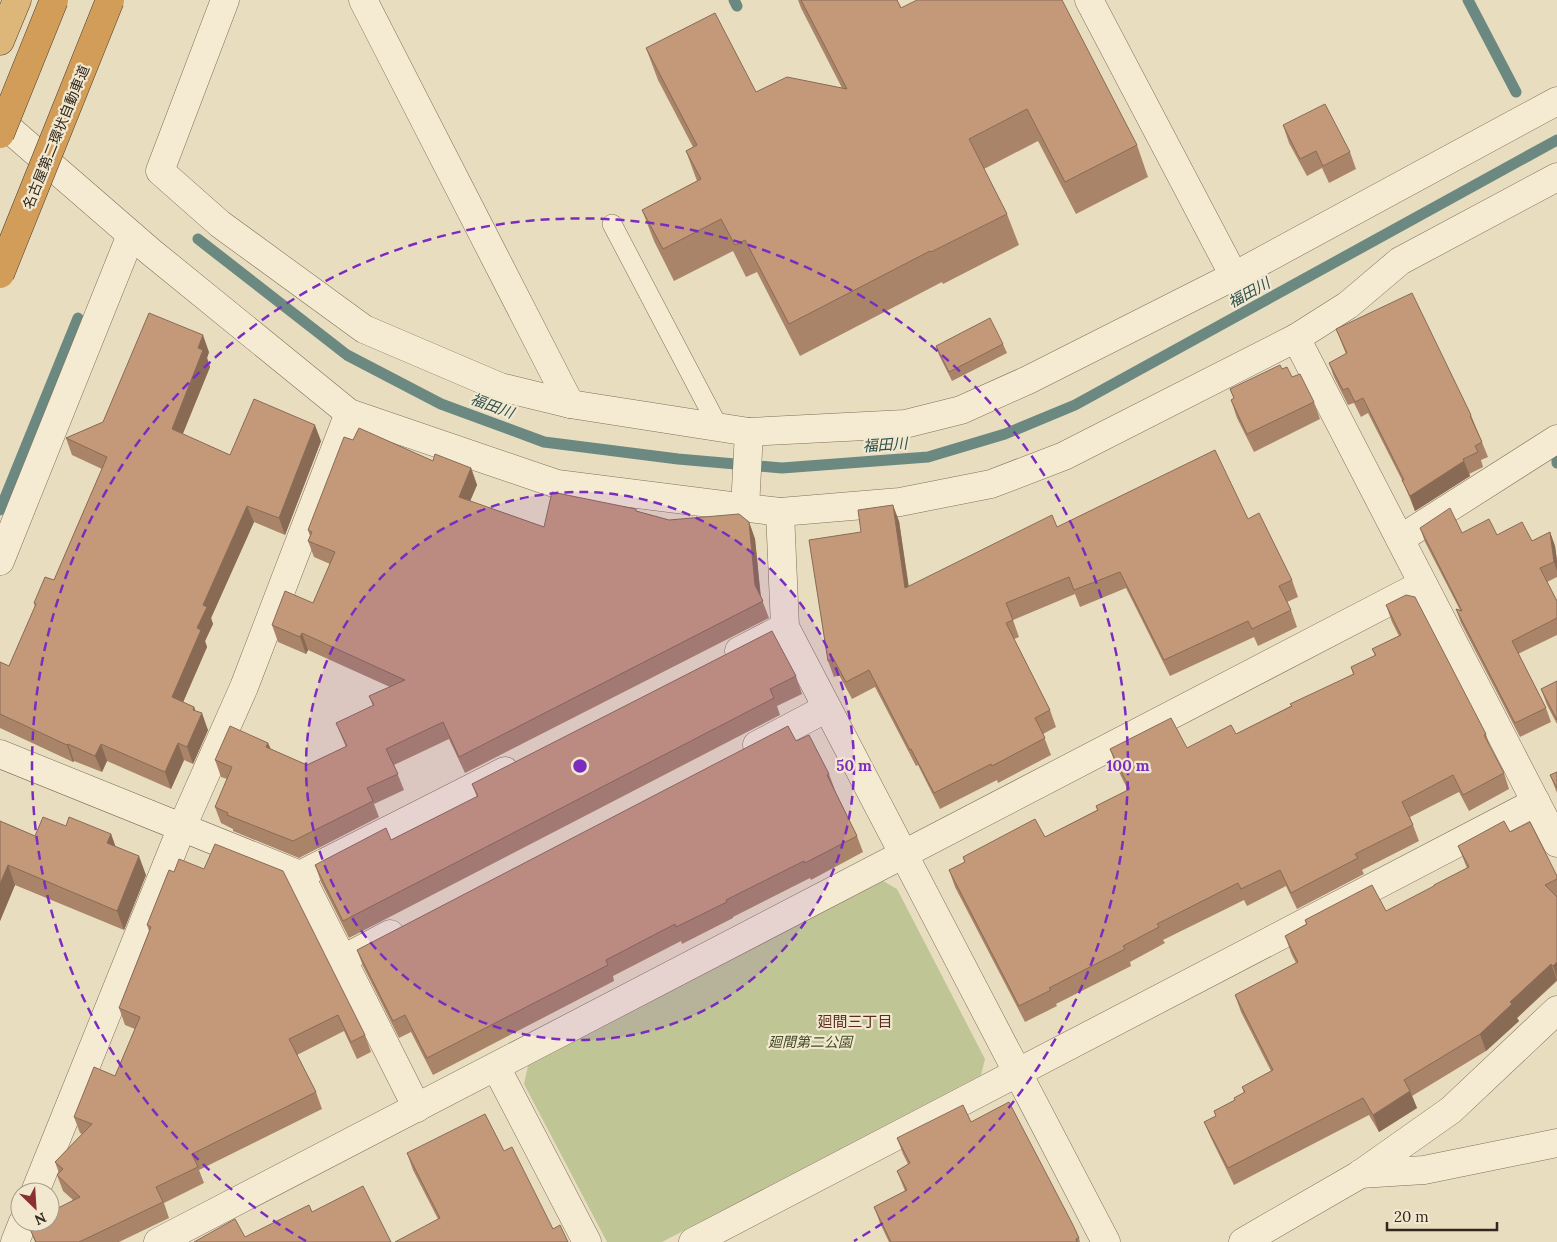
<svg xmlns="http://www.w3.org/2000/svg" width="1557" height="1242" viewBox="0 0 1557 1242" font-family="Lora,'Noto Sans JP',serif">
	<rect width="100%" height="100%" fill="#e9ddc0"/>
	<path fill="#c0c596" d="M883,881L897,889L985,1059L981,1075L662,1242H607L524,1084L528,1066Z"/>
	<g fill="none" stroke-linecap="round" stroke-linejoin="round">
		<g stroke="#6b8881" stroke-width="11">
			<path d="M734,0L737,6"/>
			<path d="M1468,0L1516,92"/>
			<path d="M198,239L347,355L441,404L544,442L678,459L782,468L928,457L1005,434L1075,405L1557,140"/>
			<path d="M1557,455V463"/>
			<path d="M0,510L78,318"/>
		</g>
		<g stroke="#806f5a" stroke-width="20">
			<path id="service" d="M612,224L719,428"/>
		</g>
		<g stroke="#806f5a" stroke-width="29">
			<g id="minor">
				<path d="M225,0L160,171L220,224L364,329L500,387L570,404L749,432L905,424L961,410L1028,380L1234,276L1557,101"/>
				<path d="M363,0L570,404"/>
				<path d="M1089,0L1234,276"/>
				<path d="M0,121L151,252L349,413L557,484L780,512L900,502L991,484L1064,456L1296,338L1557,843"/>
				<path d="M1296,338L1348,305L1400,261L1557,177"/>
				<path d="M745,508L749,432"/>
				<path d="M780,512L785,627L1106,1242"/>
				<path d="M1400,539L1557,439"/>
				<path d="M0,561L131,235"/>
				<path d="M739,651L785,627"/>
				<path d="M757,745L827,708"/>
				<path d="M0,754L300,875L505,771"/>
				<path d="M300,875L417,1108"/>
				<path d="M343,959L390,934"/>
				<path d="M496,1067L587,1242"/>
				<path d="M1360,1174L1424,1170L1557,1143"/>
				<path d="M35,1192L182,827L244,687L349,413"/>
				<path d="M15,1242L23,1222"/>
				<path d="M158,1242L1423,584"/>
				<path d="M693,1242L1536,802"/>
				<path d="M1243,1242L1359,1175L1451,1110L1557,1010"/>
			</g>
		</g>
		<g stroke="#4e3d2e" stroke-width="29">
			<path id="trunk" d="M0,41L17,0"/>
		</g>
		<use href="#service" stroke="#f5ebd3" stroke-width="19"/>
		<use href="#minor" stroke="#f5ebd3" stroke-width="28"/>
		<use href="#trunk" stroke="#ddb77a" stroke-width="28"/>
		<g stroke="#4e3d2e" stroke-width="29" stroke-linecap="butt">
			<g id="motorway-bridge">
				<path d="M0,134L54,0"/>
				<path d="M0,274L110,0"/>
			</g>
		</g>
		<use href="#motorway-bridge" stroke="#d19d58" stroke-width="28"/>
	</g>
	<g fill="#a98469">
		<path d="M798,0H897L901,8L1137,145L1148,177L1076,214L1038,141L984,169L1007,214L1019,245L943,284L942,282L800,356L757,272L746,277L733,251L674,281L654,241L642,210L697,181L686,151L693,147L658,80L646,48L756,92L842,88L801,8Z"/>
		<path d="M1283,125L1350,152L1356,169L1329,183L1322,168L1307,176L1289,143Z"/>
		<path d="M1336,329L1471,415L1488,457L1481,460L1483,467L1469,474L1470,476L1415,511L1404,484L1368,413L1361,417L1354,403L1348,405L1334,377L1329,363L1346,354Z"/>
		<path d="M1003,344L1007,353L952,381L939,355L936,346Z"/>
		<path d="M209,352L207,358L210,367L182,434L230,455L321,441L285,535L254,522L211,618L213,624L205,641L207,647L183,702L194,707L195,711L208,730L193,764L184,760L171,789L107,761L102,772L74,761L73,762L0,728V662L9,666L35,607L34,603L54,580L102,469L72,455L66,438L103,422Z"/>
		<path d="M1282,369L1292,377L1314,402L1320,419L1254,452L1237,418L1231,400L1234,399L1230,389Z"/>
		<path d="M353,440L433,461L471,468L477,485L470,501L544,527L637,511L669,520L749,522L755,539L761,597L769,618L465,773L449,739L394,765L404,790L374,804L379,817L299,858L233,831V829L221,823L215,807L227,779L221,777L215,760L268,743L271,749L307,765L346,747L336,723L373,706L369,696L390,687L308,650L306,654L278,642L272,625L313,603L330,564L314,557L308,541L310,536L308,530Z"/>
		<path d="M1248,519L1292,580L1298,597L1287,602L1291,610L1297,627L1258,646L1254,637L1170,676L1126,588L1080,607L1075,594L1013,620L1019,637L1014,639L1050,710L1056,727L1043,734L1051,755L998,783L997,780L940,809L918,765L916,766L875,687L852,699L839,675L834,677L828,661L861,532L899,521L909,587L1057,527Z"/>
		<path d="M1420,528L1462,533L1497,535L1532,541L1550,532L1555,546L1557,561V577L1547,582L1557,601V635L1518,654L1546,708L1551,722L1520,737L1461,623L1456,609L1460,610L1425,542Z"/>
		<path d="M1386,605L1486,734L1490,747L1504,773L1509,789L1469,811L1459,792L1410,817L1419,841L1362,870L1364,874L1297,909L1286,886L1247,906L1244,900L1163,940L1165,943L1130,962L1131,966L1056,1004L1057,1006L1025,1022L955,887L949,870L965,862L963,857L1045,837L1097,810L1096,806L1128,790L1116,766L1110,749L1187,748L1236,734L1353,674L1351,667L1375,656L1372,649L1399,636L1392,622Z"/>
		<path d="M796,676L802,694L777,706L780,715L349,938L321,882L315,865L391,840L477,797L472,784Z"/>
		<path d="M1557,681V724L1547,705L1541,689Z"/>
		<path d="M796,741L829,774L835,790V791L857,836L863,852L811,880L810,878L733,917V918L682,944L681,941L613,976L614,981L433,1075L411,1032L399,1038L363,966L357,950Z"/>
		<path d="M1557,772V793L1550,775Z"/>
		<path d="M0,821L35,836L66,826L111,834L115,846L146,875L124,930L15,885L0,921Z"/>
		<path d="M1510,832L1557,876V981L1517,1018L1519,1021L1486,1051L1412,1096L1417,1108L1379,1132L1369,1115L1234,1185L1211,1138L1204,1122L1216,1116L1214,1111L1235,1100L1244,1093L1242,1087L1271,1071L1241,1012L1235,995L1296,963L1291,953L1285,936L1306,924L1305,920L1386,911L1434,887L1467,868L1458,846Z"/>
		<path d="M169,870L365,1035L371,1052L357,1059L344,1031L297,1055L316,1092L322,1109L199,1170L204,1183L164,1203L169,1218L119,1242H35L30,1229L51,1219L50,1216L73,1200L63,1191L57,1175L59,1173L55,1162L82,1134L80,1133L74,1117L115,1076L135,1029L125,1025L119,1008L149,931L147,925Z"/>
		<path d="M971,1122L1079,1238L1080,1242H889L880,1223L874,1207L905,1191L897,1171L908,1164L903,1154L897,1138Z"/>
		<path d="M504,1151L553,1229L438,1219L413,1170L407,1153Z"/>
	</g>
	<g fill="#896b55">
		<path d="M203,335L209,352L207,358L210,367L178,446L172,429L198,348Z"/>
		<path d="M315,425L321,441L285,535L279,518Z"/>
		<path d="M1464,461L1470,476L1415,511L1410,496Z"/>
		<path d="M471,468L477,485L465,513L459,497Z"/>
		<path d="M893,505L899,521L911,605L905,588Z"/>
		<path d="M247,506L254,522L211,618L213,624L205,641L207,647L178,714L172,697L197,628L203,605Z"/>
		<path d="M749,522L755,539L761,601L755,585Z"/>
		<path d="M1550,532L1555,546L1557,561V571L1554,562Z"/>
		<path d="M302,633L308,650L306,654L300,637Z"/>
		<path d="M194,707L199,720L202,713L208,730L193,764L187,747L193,710Z"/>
		<path d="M178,743L184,760L171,789L165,772Z"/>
		<path d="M268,743L274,759L266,747Z"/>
		<path d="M68,744L74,761L73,762L67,745Z"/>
		<path d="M101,744L107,761L102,772L95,756Z"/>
		<path d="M111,834L118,853L107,843Z"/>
		<path d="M139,856L146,875L124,930L117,911Z"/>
		<path d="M8,865L15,885L0,921V884Z"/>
		<path d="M1557,962V977L1553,966Z"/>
		<path d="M1551,964L1557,980L1517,1018L1519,1021L1486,1051L1480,1034L1510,1002Z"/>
		<path d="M1410,1091L1417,1108L1379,1132L1373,1115Z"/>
	</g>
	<g fill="#c4997a" stroke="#896b55">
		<path d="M801,0H897L901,8L917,0H1062L1137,145L1065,182L1027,109L969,139L1007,214L931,252L930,251L789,324L745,240L735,245L721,219L663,249L642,210L701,179L686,151L697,145L646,48L715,13L756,92L787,77L847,89Z"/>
		<path d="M1325,104L1350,152L1323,166L1316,151L1300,159L1283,125Z"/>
		<path d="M1412,293L1471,415L1470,416L1482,442L1475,446L1478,452L1463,459L1464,461L1410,496L1402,480H1404L1363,398L1355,402L1348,388L1343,390L1329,363L1347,353L1336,329Z"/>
		<path d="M149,313L203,335L198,348L203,350L172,429L230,455L254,399L315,425L279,518L247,506L203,605L207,607L197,628L201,630L172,697L194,707L193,710L202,713L187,747L178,743L165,772L101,744L95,756L68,744L67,745L0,714V662L9,666L36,604L34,603L45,577L54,580L107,457L66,438L103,422Z"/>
		<path d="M990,318L1003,344L949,372L936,346Z"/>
		<path d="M1280,365L1282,369L1287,367L1292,377L1300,374L1314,402L1247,434L1231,400L1234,398L1230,389Z"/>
		<path d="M359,428L433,461L435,454L471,468L459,497L544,527L552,492L636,509V511L669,520L739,514L749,522L755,585L763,601L459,757L443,722L386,749L398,774L367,788L373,801L293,841L227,815L228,813L215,807L232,767L215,760L230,726L268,743L266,747L307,765L347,746L336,723L374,705L369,696L405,680L302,633L300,637L272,625L285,591L313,603L335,552L308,541L312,532L308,530L344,437L353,440Z"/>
		<path d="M1215,450L1248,519L1259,513L1292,580L1279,586L1291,610L1252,629L1248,621L1164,660L1120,572L1074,590L1069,577L1006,603L1013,620L1006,623L1050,710L1035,718L1045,738L992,766L991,764L934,793L911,749L910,750L869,670L846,682L833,658L828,661L809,540L861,532L858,510L893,505L905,588L1052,515L1057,527Z"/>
		<path d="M1450,508L1462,533L1489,519L1497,535L1522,522L1532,541L1550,532L1554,562L1540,568L1557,601V618L1512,641L1546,708L1515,723L1456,609L1462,611L1420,528Z"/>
		<path d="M1406,595L1415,597L1486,734L1484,735L1504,773L1463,795L1453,775L1402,802L1413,825L1355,854L1358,858L1291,893L1280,870L1241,889L1238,883L1157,924L1159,927L1123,946L1125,949L1049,988L1051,990L1019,1006L949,870L965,862L963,857L1035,819L1045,837L1098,810L1096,806L1130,789L1110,749L1171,718L1187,748L1231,725L1236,734L1292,706L1290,704L1354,674L1351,667L1376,655L1372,649L1401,635L1386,605Z"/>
		<path d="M772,631L796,676L770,689L774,698L343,921L315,865L386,828L391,840L478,796L472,784Z"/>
		<path d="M1557,681V720L1541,689Z"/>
		<path d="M788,726L796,741L809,735L829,774L827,775L857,836L805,863L804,861L726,900L727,902L676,927L675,924L606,960L608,965L427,1058L405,1015L393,1021L357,950Z"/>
		<path d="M1557,772V788L1550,775Z"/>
		<path d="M43,817L66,826L69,817L111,834L107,843L139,856L117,911L8,865L0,884V821L35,836Z"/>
		<path d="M1504,821L1510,832L1530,822L1557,876V879L1545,885L1557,897V962L1553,966L1551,964L1510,1002L1512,1004L1480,1034L1404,1080L1410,1091L1373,1115L1363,1098L1228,1168L1204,1122L1216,1116L1214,1111L1235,1100L1234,1098L1245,1092L1242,1087L1273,1070L1235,995L1298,962L1285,936L1307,924L1305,920L1372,885L1386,911L1434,886V885L1469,867L1458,846Z"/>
		<path d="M215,844L283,871L365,1035L351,1042L338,1015L289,1039L316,1092L192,1154L198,1167L156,1187L163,1202L79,1242H36L30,1229L44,1222H50V1219L51,1218L50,1215V1212L80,1197L57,1175L63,1169L55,1162L92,1124L74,1117L94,1067L115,1076L140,1017L119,1008L151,927L147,925L169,870L174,872L179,859L204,869Z"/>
		<path d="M1009,1102L1073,1225L1079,1238L1076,1239L1077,1242H891L874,1207L907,1190L897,1171L910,1163L897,1138L963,1105L971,1122Z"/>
		<path d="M485,1114L504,1151L512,1147L553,1229L560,1225L568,1242H395L440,1218L407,1153Z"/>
		<path d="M363,1186L391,1242H194L235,1219L245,1237L309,1205L312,1212Z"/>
	</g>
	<circle cx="580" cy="766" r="274" fill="#7b2cbf" fill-opacity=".12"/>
	<g fill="none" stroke="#7b2cbf" stroke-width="2.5" stroke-dasharray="9 6">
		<circle cx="580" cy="766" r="274"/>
		<path d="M306 1241A548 548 0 1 1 854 1241"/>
	</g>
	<g text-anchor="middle" stroke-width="4.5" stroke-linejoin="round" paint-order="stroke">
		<g font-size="14" fill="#31271d" stroke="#f1e8cf">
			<text transform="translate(56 137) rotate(-68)" y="5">名古屋第二環状自動車道</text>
		</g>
		<g font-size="14" font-style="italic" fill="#424c25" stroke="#f1e8cf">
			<text x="810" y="1047">廻間第二公園</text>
		</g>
		<g font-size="15" font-style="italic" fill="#2e504e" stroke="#f1e8cf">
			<text transform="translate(1249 293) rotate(-29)" y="5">福田川</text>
			<text transform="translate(492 406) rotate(20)" y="5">福田川</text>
			<text transform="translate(885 445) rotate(-4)" y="5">福田川</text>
		</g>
		<g font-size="15" fill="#5a2d21" stroke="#f1e8cf">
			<text x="855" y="1027">廻間三丁目</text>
		</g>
	</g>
	<circle cx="580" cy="766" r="8" fill="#7b2cbf" stroke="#f1e8cf" stroke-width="2.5"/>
	<g font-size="15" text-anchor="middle" font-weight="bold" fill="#7b2cbf" stroke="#f1e8cf" stroke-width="4.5" stroke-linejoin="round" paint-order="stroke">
		<text x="854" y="771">50 m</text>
		<text x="1128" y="771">100 m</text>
	</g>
	<g transform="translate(35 1207) rotate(155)"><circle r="24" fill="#f1e8cf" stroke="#a49b88"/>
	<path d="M0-4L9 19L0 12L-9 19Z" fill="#893030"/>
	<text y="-8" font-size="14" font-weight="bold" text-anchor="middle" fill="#31271d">N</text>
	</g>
	<path d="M1387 1222v8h110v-8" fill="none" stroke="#31271d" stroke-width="2.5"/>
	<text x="1394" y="1222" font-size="15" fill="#31271d" stroke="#f1e8cf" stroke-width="4" paint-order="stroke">20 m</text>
</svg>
